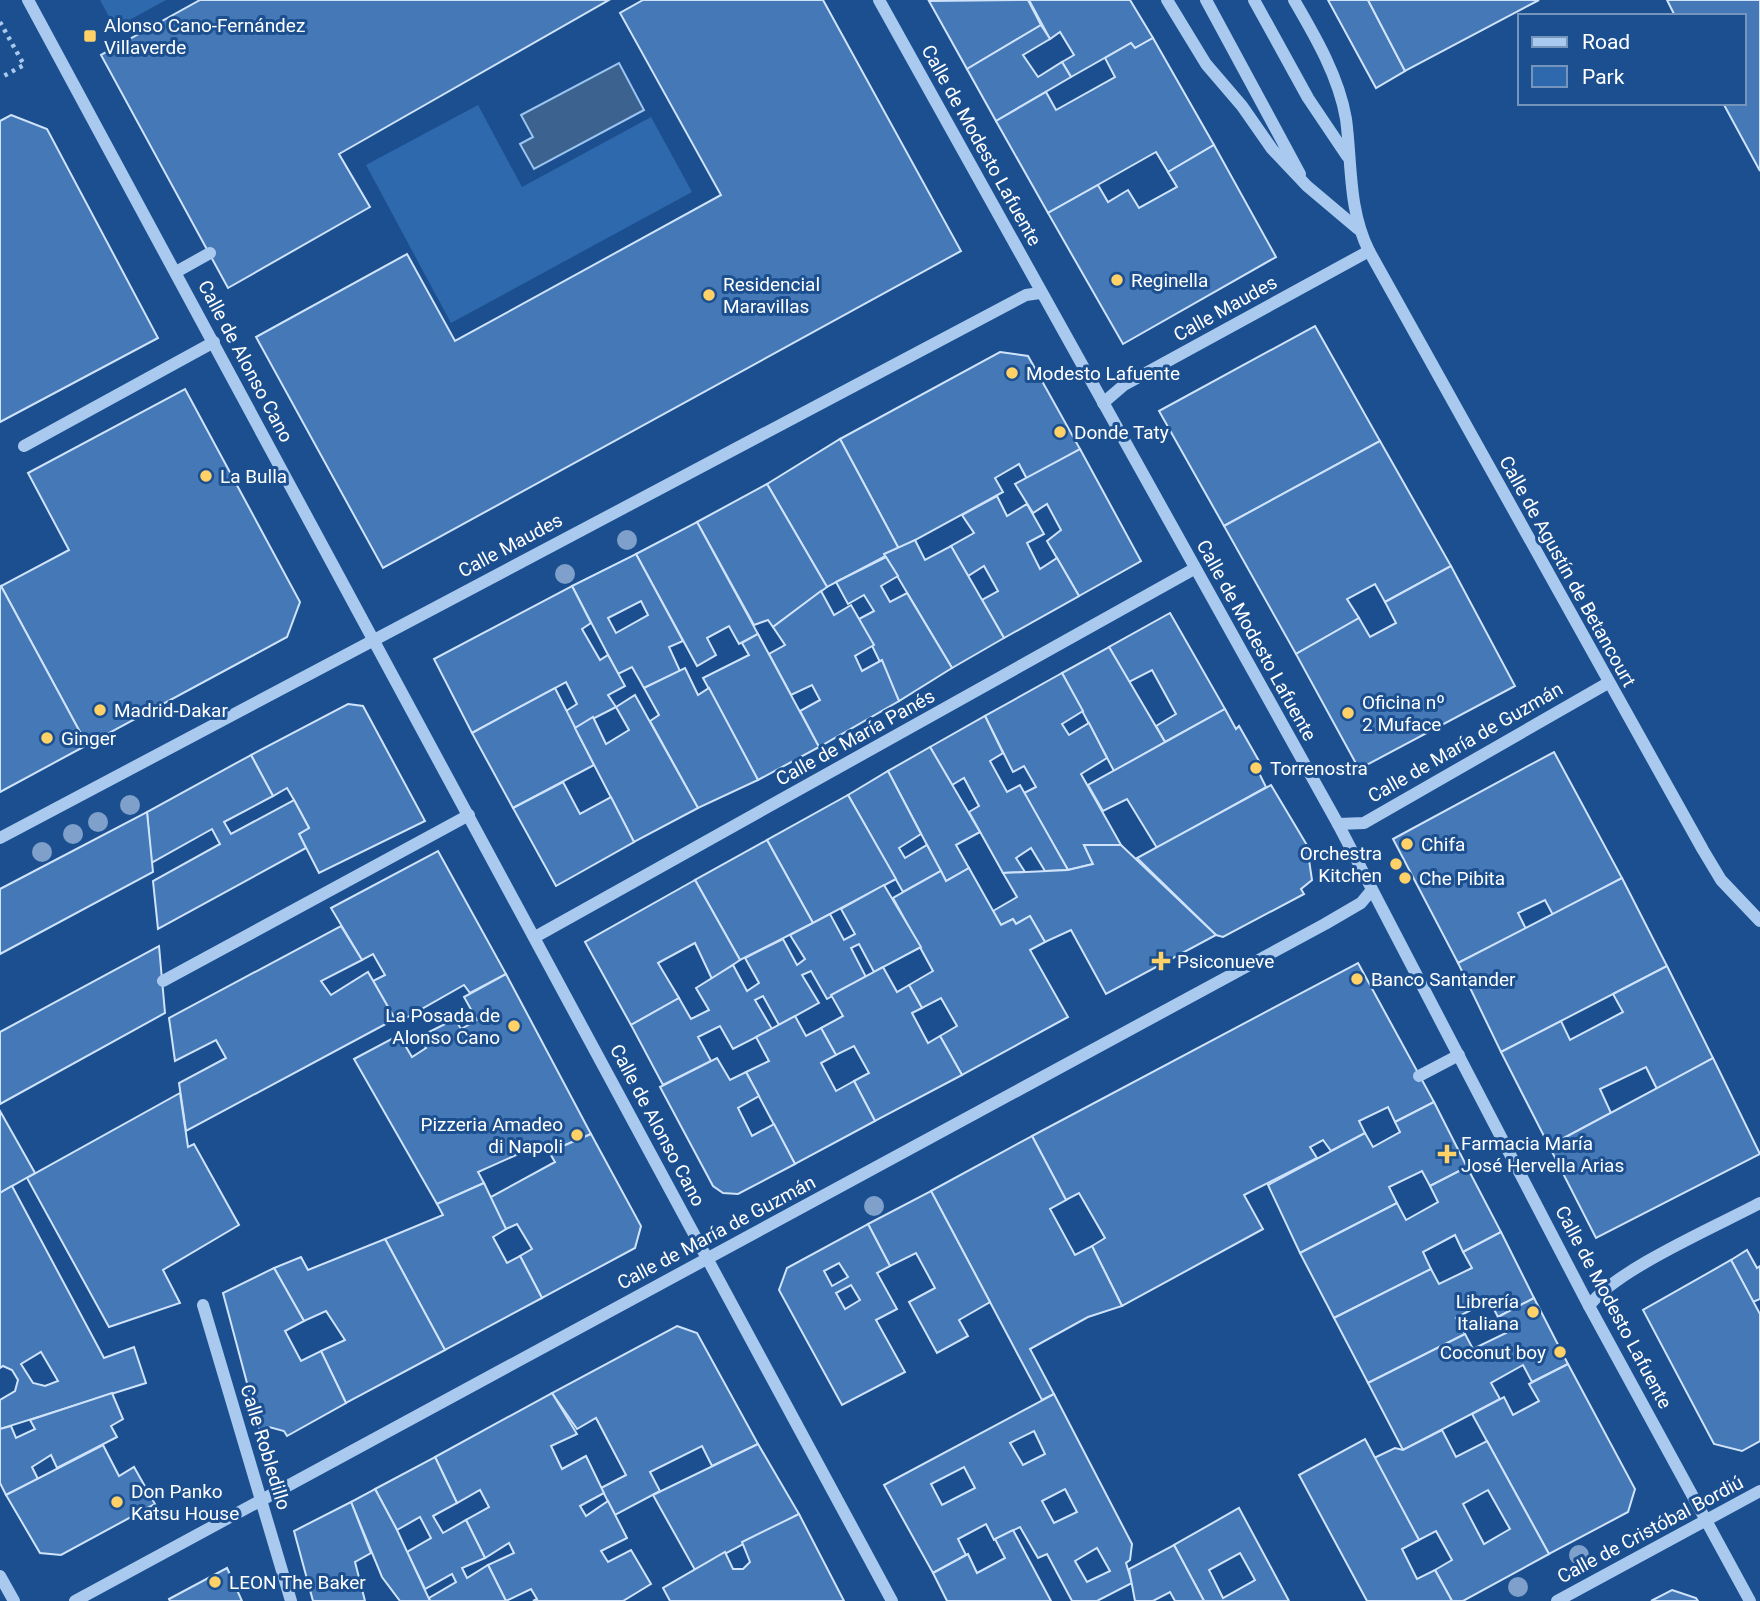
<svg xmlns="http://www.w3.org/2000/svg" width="1760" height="1601" viewBox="0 0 1760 1601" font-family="Roboto,sans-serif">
	<rect width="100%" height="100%" fill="#1b4f8f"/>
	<g fill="#2e69ad">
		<path d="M100,0H166L115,28Z"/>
		<path d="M478,105L522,187L651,117L692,192L451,323L366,165Z"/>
	</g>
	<path fill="#3c6290" stroke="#9cc4f0" stroke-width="2" d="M619,63L644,110L534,169L520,144L533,137L521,115Z"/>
	<g fill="#4478b7" stroke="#cfe3fa" stroke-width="2" fill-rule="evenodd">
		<path d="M200,0H609L339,154L370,207L228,288L101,55Z"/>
		<path d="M643,0H823L961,251L383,568L256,337L407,254L455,341L721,195L620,13Z"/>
		<path d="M1028,0L1041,25L967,69L929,1Z"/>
		<path d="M1029,0H1130L1153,38L1135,48L1131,43L1071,77L1062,62L1074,55L1060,32L1050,39Z"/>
		<path d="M1328,0H1368L1405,71L1376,88Z"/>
		<path d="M1368,0H1539L1405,71Z"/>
		<path d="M1667,0H1760V171L1723,103H1744V16H1675Z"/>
		<path d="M1041,25L1050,39L1023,55L1038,77L1062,62L1071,77L996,121L967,69Z"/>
		<path d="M1153,38L1214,145L1168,172L1156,152L1048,213L996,121L1046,92L1056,110L1115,77L1105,58L1131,43L1135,48Z"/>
		<path d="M11,115L47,129L158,338L0,422V121Z"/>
		<path d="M1214,145L1276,257L1123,344L1048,213L1098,185L1108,202L1128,190L1139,208L1177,187L1168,172Z"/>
		<path d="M1315,326L1380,441L1224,526L1159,411Z"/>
		<path d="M1000,352L1028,356L1080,449L1027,479L1019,464L995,478L1003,492L899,549L840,439Z"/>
		<path d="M185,389L300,602L287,637L87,745L1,586L69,550L28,473Z"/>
		<path d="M840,439L899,549L827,587L767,484Z"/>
		<path d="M1380,441L1451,566L1385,602L1375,584L1347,599L1359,618L1296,654L1224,526Z"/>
		<path d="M1080,449L1141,561L1079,596L1047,541L1061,530L1047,504L1033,513L1015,484Z"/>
		<path d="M767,484L827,587L773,627L768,620L754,625L697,522Z"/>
		<path d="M997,496L1007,516L1027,504L1044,534L1027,543L1040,569L1057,558L1079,596L1004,638L982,600L998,591L984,566L968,576L951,546L974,533L962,515Z"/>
		<path d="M697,522L758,634L739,644L729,626L707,638L716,655L697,666L636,554Z"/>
		<path d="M915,540L925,560L951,546L1004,638L952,668L884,554Z"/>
		<path d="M636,554L683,641L669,647L680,671L644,688L632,667L618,674L572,586ZM641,601L648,615L616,633L608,618Z"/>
		<path d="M886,557L898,576L881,586L890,602L907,593L952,668L899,701L859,619L874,611L864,595L848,604L836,582Z"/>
		<path d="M1451,566L1515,686L1359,769L1296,654L1359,618L1370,637L1396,623L1385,602Z"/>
		<path d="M1,586L87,745L0,792V587Z"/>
		<path d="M572,586L591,623L582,629L600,660L608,655L625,686L608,695L616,707L575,728L566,711L577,704L566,682L472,733L434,659Z"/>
		<path d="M821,591L834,615L851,605L874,645L855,656L862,671L882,660L899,701L819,747L800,711L820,700L812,685L791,695L769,654L785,645L773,627Z"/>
		<path d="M1170,613L1225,709L1165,742L1156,726L1176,714L1152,670L1129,682L1109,647Z"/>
		<path d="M758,634L819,747L758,780L703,678L749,655L742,643Z"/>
		<path d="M1109,647L1165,742L1114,771L1062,673Z"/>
		<path d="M685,668L698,695L709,688L758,780L698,808L650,721L659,715L644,688Z"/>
		<path d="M1062,673L1083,711L1062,724L1069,735L1089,723L1107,758L1081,774L1121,845H1084L1093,864L1068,870L1024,793L1036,787L1024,766L1013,772L985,716Z"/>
		<path d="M555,688L594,765L513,808L472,733Z"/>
		<path d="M635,695L698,808L634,842L575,728L593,717L606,744L629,730L616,707Z"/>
		<path d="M348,704L363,706L425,821L319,873L299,834L309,828L294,800L287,788L273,796L251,755Z"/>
		<path d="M1225,709L1236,729L1239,726L1263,768L1258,771L1266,787L1157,848L1127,799L1103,811L1088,785Z"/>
		<path d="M985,716L1003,753L990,761L1007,792L1020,785L1068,870L1045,871L1031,848L1016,858L1025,872L1003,873L969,812L979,806L964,778L952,785L930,747Z"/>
		<path d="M930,747L980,832L956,845L969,868L946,881L888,771Z"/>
		<path d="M1554,752L1622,878L1553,915L1545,900L1518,913L1526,929L1458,963L1393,839Z"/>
		<path d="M251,755L273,796L224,822L231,834L294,800L309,828L299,834L306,848L158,929L153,881L220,844L212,829L151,863L147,812Z"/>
		<path d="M888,771L921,834L899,848L905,858L927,845L941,871L903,892L848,795Z"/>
		<path d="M563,782L580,814L611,797L634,842L556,886L513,808Z"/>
		<path d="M1271,785L1314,857L1309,860L1312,880L1301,889L1304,894L1223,937L1216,935L1137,858Z"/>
		<path d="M848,795L896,879L813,923L767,840Z"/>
		<path d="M147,812L153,872L0,954V889Z"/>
		<path d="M767,840L813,923L740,960L695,880Z"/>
		<path d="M1084,845H1121L1216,935L1106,994L1071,930L1045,942L1030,916L1016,924L1013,919L1001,925L993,911L1017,897L1003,873L1068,870L1093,864Z"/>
		<path d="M438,851L506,974L470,993L464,985L397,1023L373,981L385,975L373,954L362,960L331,908Z"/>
		<path d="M969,868L1001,925L1013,919L1016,924L1030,916L1045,942L1030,950L1068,1017L962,1075L940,1036L957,1026L941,998L922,1008L909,985L933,971L893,898L941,871L946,881Z"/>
		<path d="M1622,878L1667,966L1501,1052L1458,963Z"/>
		<path d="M695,880L740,960L712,979L695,943L658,963L679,998L631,1025L585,942Z"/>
		<path d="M884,885L921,947L874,972L859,944L851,948L866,977L827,999L811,971L802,975L819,1003L779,1025L763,996L755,1000L772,1029L733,1049L720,1026L698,1037L711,1061L663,1085L631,1025L679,998L691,1019L709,1010L696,988L733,965L747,991L759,983L745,958L783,939L797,965L805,959L790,935L830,914L844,940L855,934L841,909Z"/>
		<path d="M341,926L362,960L321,981L331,995L368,972L395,1019L186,1131L179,1083L226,1058L216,1040L175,1061L169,1018Z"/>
		<path d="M159,946L165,1013L0,1104V1032Z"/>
		<path d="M1358,963L1434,1102L1395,1122L1388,1107L1359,1121L1365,1133L1331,1151L1323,1140L1310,1147L1317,1158L1244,1195L1263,1229L1122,1306L1092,1246L1105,1238L1079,1193L1066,1200L1032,1136Z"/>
		<path d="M1667,966L1713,1058L1657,1089L1646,1067L1600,1089L1611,1113L1549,1146L1501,1052L1561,1021L1570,1040L1623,1012L1613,994Z"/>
		<path d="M883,967L897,992L909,985L922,1008L912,1013L928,1043L940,1036L962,1075L875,1121L854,1081L869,1073L854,1046L836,1055L821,1028L843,1016L831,995Z"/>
		<path d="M506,974L591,1134L549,1152L543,1143L478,1172L484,1183L437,1204L354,1059L399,1035L412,1057L426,1048L419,1037L455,1019L461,1029L477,1020L464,997Z"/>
		<path d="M795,1016L806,1036L821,1028L836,1055L821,1063L836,1091L854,1081L875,1121L795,1164L746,1072L769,1061L756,1037Z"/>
		<path d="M717,1058L730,1080L746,1072L759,1096L738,1108L752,1136L774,1124L795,1164L738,1194L723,1193L713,1186L660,1087Z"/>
		<path d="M1713,1058L1760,1154L1596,1238L1549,1146Z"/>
		<path d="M180,1093L188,1147L194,1144L239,1225L163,1270L180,1303L109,1327L27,1178Z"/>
		<path d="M1434,1102L1467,1167L1430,1186L1422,1171L1389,1187L1397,1203L1300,1253L1268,1185L1365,1133L1373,1147L1400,1132L1395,1122Z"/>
		<path d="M0,1111L35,1173L0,1193Z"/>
		<path d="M591,1134L641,1226L635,1248L542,1298L520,1256L532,1249L517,1224L506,1229L489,1198L555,1162L549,1152Z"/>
		<path d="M1032,1136L1066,1200L1050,1209L1075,1255L1092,1246L1122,1306L1088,1317L1030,1349L1054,1394L1042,1400L931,1191Z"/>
		<path d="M1467,1167L1501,1232L1463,1252L1455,1235L1423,1252L1431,1269L1334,1318L1300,1253L1397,1203L1406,1220L1438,1202L1430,1186Z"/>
		<path d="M484,1183L506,1229L493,1237L507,1263L520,1256L542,1298L445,1350L385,1239L443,1215L437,1204Z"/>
		<path d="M12,1186L104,1358L134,1347L146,1383L0,1429V1400L15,1391L18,1380L12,1370L3,1366L0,1368V1193ZM41,1352L58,1381L45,1386L33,1383L21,1364Z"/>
		<path d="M931,1191L990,1302L959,1320L968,1336L937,1353L909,1302L935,1288L916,1253L890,1266L868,1224Z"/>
		<path d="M868,1224L890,1266L877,1273L897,1309L876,1320L905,1372L842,1405L779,1290L787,1268ZM839,1263L848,1277L832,1286L824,1271ZM851,1285L860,1300L845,1309L836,1293Z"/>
		<path d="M1501,1232L1534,1298L1498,1317L1489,1300L1456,1318L1465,1334L1368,1383L1334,1318L1431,1269L1439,1284L1472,1268L1463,1252Z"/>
		<path d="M385,1239L445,1350L346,1403L321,1351L345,1340L326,1311L304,1321L274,1268L301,1257L308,1270Z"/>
		<path d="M1747,1250L1757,1268L1760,1266V1299L1753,1302L1731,1260Z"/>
		<path d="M1731,1260L1760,1314V1441L1742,1451L1714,1444L1643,1310Z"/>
		<path d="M274,1268L304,1321L285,1331L301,1361L321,1351L346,1403L287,1436L284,1431L269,1427L260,1432L223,1293Z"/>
		<path d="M1534,1298L1568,1364L1532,1382L1523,1365L1491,1383L1500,1399L1403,1450L1368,1383L1465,1334L1473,1349L1506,1333L1498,1317Z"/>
		<path d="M677,1326L697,1333L758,1444L712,1466L702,1446L650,1472L660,1491L615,1515L601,1488L626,1475L596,1418L577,1429L552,1393Z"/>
		<path d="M1568,1364L1635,1489L1628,1512L1549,1554L1472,1414L1504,1397L1513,1415L1539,1401L1529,1384Z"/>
		<path d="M112,1393L123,1419L111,1426L117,1437L57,1468L51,1455L32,1467L38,1479L6,1495L0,1483V1429L11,1426L16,1438L35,1429L30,1420Z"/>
		<path d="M552,1393L577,1434L551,1446L562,1469L586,1456L604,1493L580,1506L586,1516L608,1501L627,1538L601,1551L608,1562L631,1550L651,1584L623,1601H533L537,1599L531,1589L506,1601L488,1565L514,1553L509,1543L485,1558L466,1520L489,1507L480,1490L457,1503L435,1457Z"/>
		<path d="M1054,1394L1132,1544L1130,1560L1126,1563L1132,1583L1097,1601H1072L1047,1554L1038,1558L1020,1527L994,1540L986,1524L958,1539L966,1555L933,1573L884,1485ZM1034,1431L1045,1454L1023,1465L1010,1443ZM964,1467L975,1488L942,1505L931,1484ZM1065,1489L1077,1512L1054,1523L1042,1501ZM1097,1548L1110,1571L1087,1582L1075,1561Z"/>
		<path d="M1442,1430L1456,1457L1487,1441L1549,1554L1463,1601H1452L1435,1570L1452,1560L1436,1531L1419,1540L1374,1458L1395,1448L1403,1450ZM1488,1490L1510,1529L1484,1544L1463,1504Z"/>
		<path d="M1365,1439L1419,1540L1402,1549L1417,1579L1435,1570L1452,1601H1367L1299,1475Z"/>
		<path d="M758,1444L799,1514L695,1570L653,1495Z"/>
		<path d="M103,1445L119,1476L134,1467L155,1504L61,1555L40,1553L6,1495Z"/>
		<path d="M435,1457L457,1503L433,1516L443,1533L466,1520L485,1558L462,1568L467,1578L488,1565L506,1601H430L429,1598L456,1582L452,1574L425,1589L407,1552L431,1538L420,1517L397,1530L375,1489Z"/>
		<path d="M375,1489L397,1530L430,1601H400L382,1577L351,1502Z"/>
		<path d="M351,1502L371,1553L355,1562L365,1601H313L294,1531Z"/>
		<path d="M1239,1508L1289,1601H1204L1174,1545ZM1240,1553L1255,1580L1223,1598L1209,1570Z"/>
		<path d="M799,1514L844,1601H670L663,1588L725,1552L733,1569H743L750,1562L742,1542Z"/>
		<path d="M1013,1530L1051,1601H947L933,1573L968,1554L977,1573L1005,1558L995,1539Z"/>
		<path d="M1174,1545L1204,1601H1175L1170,1592L1153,1601H1135L1129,1569Z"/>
		<path d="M227,1568L242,1601H170L169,1599Z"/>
		<path d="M1672,1590L1696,1598L1698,1601H1651Z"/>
	</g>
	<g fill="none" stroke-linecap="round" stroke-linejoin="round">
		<path stroke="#a9c9ee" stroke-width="4.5" stroke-dasharray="3.5 5" stroke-linecap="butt" d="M0,22L24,65L0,78"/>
		<g stroke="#a9c9ee" stroke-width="12">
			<path d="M28,0L892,1601"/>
			<path d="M879,0L1338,824L1589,1306L1750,1601"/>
			<path d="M1167,0L1206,64L1242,106L1272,149L1307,186L1358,229"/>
			<path d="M1206,0L1300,174"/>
			<path d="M1254,0L1308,98L1347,156"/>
			<path d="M1294,0C1315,36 1339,77 1346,119C1352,164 1348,209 1369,251L1703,850L1721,880L1760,921"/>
			<path d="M176,272L210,253"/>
			<path d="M1103,403L1124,385L1369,251"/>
			<path d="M24,446L214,342"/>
			<path d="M1338,824L1364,823L1608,683"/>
			<path d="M0,838L1026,295L1040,293"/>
			<path d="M535,937L1194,569"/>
			<path d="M163,981L469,815"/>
			<path d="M1419,1076L1459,1055"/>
			<path d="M203,1305L291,1601"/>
			<path d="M1589,1306C1615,1270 1717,1226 1760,1203"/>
			<path d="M0,1576L14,1601"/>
			<path d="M75,1601L1325,924L1361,903L1371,891"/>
			<path d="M1557,1601L1760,1491"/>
		</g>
	</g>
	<g fill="#7ea0ca">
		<circle cx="627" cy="540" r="10"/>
		<circle cx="565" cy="574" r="10"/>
		<circle cx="130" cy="805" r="10"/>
		<circle cx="98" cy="822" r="10"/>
		<circle cx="73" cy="834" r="10"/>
		<circle cx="42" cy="852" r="10"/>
		<circle cx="874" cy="1206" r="10"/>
		<circle cx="1579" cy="1555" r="10"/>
		<circle cx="1518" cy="1587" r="10"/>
	</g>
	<g fill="#ffd166" stroke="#1b4f8f" stroke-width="2.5">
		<rect x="83" y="29" width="14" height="14" rx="3.5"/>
		<circle cx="1117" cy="280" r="7"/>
		<circle cx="709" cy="295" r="7"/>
		<circle cx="1012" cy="373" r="7"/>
		<circle cx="1060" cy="432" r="7"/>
		<circle cx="206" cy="476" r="7"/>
		<circle cx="100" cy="710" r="7"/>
		<circle cx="1348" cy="713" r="7"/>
		<circle cx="47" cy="738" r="7"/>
		<circle cx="1256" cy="768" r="7"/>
		<circle cx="1407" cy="844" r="7"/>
		<circle cx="1396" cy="864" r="7"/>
		<circle cx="1405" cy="878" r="7"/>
		<path d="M1157.5 950.5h7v7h7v7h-7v7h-7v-7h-7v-7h7z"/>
		<circle cx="1357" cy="979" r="7"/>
		<circle cx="514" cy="1026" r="7"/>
		<circle cx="577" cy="1135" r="7"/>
		<path d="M1443.5 1143.5h7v7h7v7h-7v7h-7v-7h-7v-7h7z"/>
		<circle cx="1533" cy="1312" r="7"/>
		<circle cx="1560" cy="1352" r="7"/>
		<circle cx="117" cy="1502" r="7"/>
		<circle cx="215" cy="1582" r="7"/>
	</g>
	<g text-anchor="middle" stroke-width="6" stroke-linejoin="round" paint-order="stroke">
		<g font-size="19" fill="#fff" stroke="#1b4f8f" text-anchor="start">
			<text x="104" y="32">Alonso Cano-Fernández<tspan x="104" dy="22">Villaverde</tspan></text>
			<text x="1131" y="287">Reginella</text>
			<text x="723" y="291">Residencial<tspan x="723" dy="22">Maravillas</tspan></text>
			<text x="1026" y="380">Modesto Lafuente</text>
			<text x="1074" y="439">Donde Taty</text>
			<text x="220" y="483">La Bulla</text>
			<text x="1362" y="709">Oficina nº<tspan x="1362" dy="22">2 Muface</tspan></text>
			<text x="114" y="717">Madrid-Dakar</text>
			<text x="61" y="745">Ginger</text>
			<text x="1270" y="775">Torrenostra</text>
			<text x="1421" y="851">Chifa</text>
			<text x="1382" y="860" text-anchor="end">Orchestra<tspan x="1382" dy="22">Kitchen</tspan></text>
			<text x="1419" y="885">Che Pibita</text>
			<text x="1177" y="968">Psiconueve</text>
			<text x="1371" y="986">Banco Santander</text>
			<text x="500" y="1022" text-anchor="end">La Posada de<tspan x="500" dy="22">Alonso Cano</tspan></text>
			<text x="563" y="1131" text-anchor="end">Pizzeria Amadeo<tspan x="563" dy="22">di Napoli</tspan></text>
			<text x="1461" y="1150">Farmacia María<tspan x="1461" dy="22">José Hervella Arias</tspan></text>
			<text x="1519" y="1308" text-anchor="end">Librería<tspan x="1519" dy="22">Italiana</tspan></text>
			<text x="1546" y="1359" text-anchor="end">Coconut boy</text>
			<text x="131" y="1498">Don Panko<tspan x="131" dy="22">Katsu House</tspan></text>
			<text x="229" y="1589">LEON The Baker</text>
		</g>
		<g font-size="19" fill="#fff" stroke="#1b4f8f">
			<text transform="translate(982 145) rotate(61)" y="7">Calle de Modesto Lafuente</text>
			<text transform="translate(1225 308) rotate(-29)" y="7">Calle Maudes</text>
			<text transform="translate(246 361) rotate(62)" y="7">Calle de Alonso Cano</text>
			<text transform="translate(510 545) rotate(-28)" y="7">Calle Maudes</text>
			<text transform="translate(1568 571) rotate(61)" y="7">Calle de Agustín de Betancourt</text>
			<text transform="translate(1257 640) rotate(61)" y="7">Calle de Modesto Lafuente</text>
			<text transform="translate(855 737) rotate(-29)" y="7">Calle de María Panés</text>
			<text transform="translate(1465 742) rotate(-30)" y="7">Calle de María de Guzmán</text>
			<text transform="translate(658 1125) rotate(62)" y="7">Calle de Alonso Cano</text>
			<text transform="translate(716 1232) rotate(-28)" y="7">Calle de María de Guzmán</text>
			<text transform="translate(1614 1307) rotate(62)" y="7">Calle de Modesto Lafuente</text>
			<text transform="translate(266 1447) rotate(73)" y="7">Calle Robledillo</text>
			<text transform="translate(1650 1529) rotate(-28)" y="7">Calle de Cristóbal Bordiú</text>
		</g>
	</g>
	<rect x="1518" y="14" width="228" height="91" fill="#1b4f8f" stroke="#7695bc" stroke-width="2"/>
	<rect x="1532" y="37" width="35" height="10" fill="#a9c9ee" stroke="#7695bc" stroke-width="2"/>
	<text x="1582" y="49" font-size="21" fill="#ffffff">Road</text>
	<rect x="1532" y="66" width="35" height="21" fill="#2e69ad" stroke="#7695bc" stroke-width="2"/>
	<text x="1582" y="84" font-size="21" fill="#ffffff">Park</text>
</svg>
